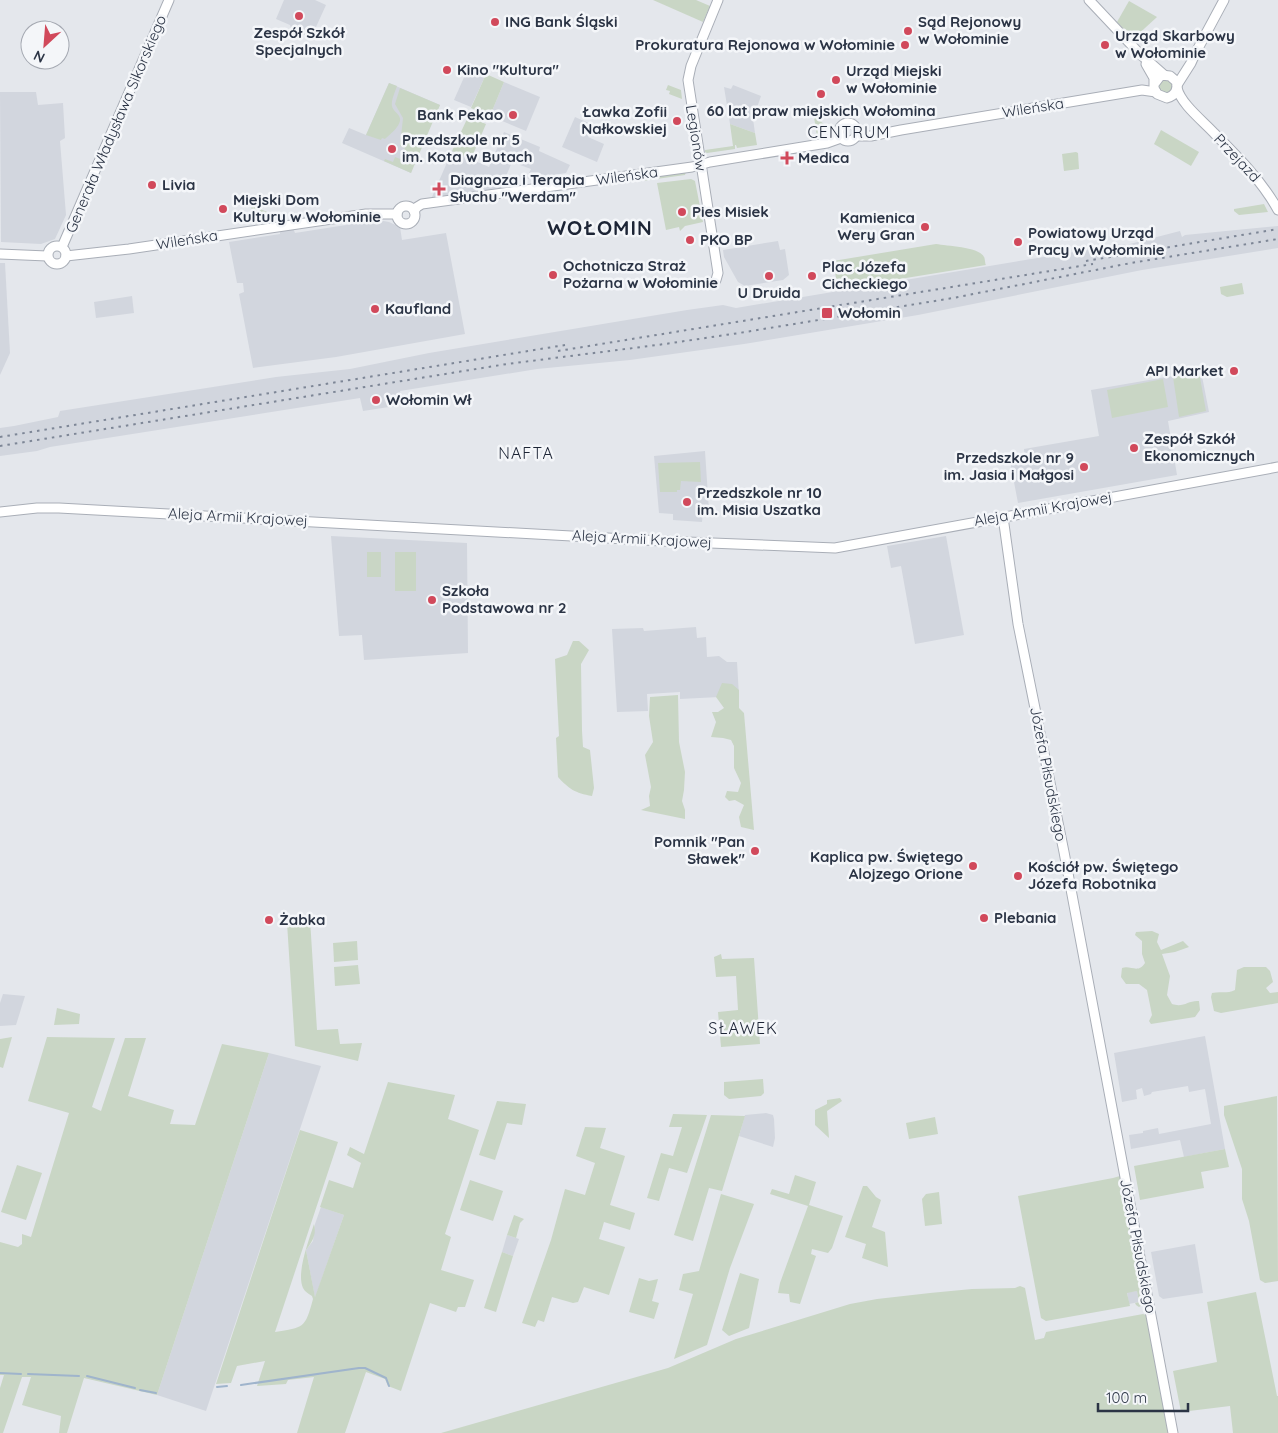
<svg xmlns="http://www.w3.org/2000/svg" width="1278" height="1433" viewBox="0 0 1278 1433" font-family="Quicksand,sans-serif">
	<rect width="100%" height="100%" fill="#e4e7ec"/>
	<g fill="#d2d6de">
		<path d="M284,0H315L326,5L311,38L296,31V29L291,28L290,25L276,19Z"/>
		<path d="M469,66L486,74L471,107L454,100Z"/>
		<path d="M504,82L540,97L526,131L490,116Z"/>
		<path d="M389,83L440,105L422,142L411,173L342,143L349,128L366,135Z"/>
		<path d="M733,85L761,96L753,119L755,133L730,124L724,87L731,89Z"/>
		<path d="M0,92H36L38,105L63,103L65,138L60,141L66,215L55,239L41,244L1,242Z"/>
		<path d="M575,117L593,125L588,137L604,144L597,162L562,147Z"/>
		<path d="M504,132L540,147L539,151L570,165L566,173L526,179L531,169L512,162L501,188L432,197L452,151L489,167Z"/>
		<path d="M378,220L389,222L400,227L402,240L446,233L465,334L336,357L253,368L239,294L244,292L243,283H237L229,242L280,234V230L293,228L295,233Z"/>
		<path d="M1278,226V248L1142,270L918,315L744,344L630,360L537,369L400,391L402,405L363,411L360,398L50,447L37,451L0,456V428L14,426L58,417L60,411L276,377L350,369L429,353L687,310L723,305L736,308L1122,244L1126,245L1180,231L1182,237L1185,235Z"/>
		<path d="M778,241L780,250L785,249L789,275L783,280L745,286L738,282L724,257L723,250Z"/>
		<path d="M0,263H5L10,353L0,375Z"/>
		<path d="M132,296L134,313L96,318L94,302Z"/>
		<path d="M1201,371L1209,412L1168,421L1177,475L1018,503L1010,461L1025,458L1024,449L1099,436L1091,390Z"/>
		<path d="M705,451L709,511H703L702,522L673,520V514L659,513L654,456Z"/>
		<path d="M331,536L467,543L468,653L364,660L362,635L339,636Z"/>
		<path d="M946,536L964,635L915,644L901,566L891,568L887,546Z"/>
		<path d="M696,627L697,638L706,637L707,657L719,656L727,662H737L739,696L680,699V692L647,694L648,711L617,712L612,629L643,628L644,631Z"/>
		<path d="M3,994L25,996L16,1025L0,1026V1003Z"/>
		<path d="M1205,1036L1225,1149L1184,1157L1180,1140L1131,1149L1129,1135L1143,1133V1131L1158,1128L1159,1134L1211,1124L1205,1089L1189,1092L1188,1086L1152,1092L1151,1094L1144,1096L1142,1088L1136,1090L1137,1099L1122,1102L1114,1053Z"/>
		<path d="M269,1053L321,1066L206,1411L157,1395Z"/>
		<path d="M766,1113L773,1115L774,1119L775,1138L773,1147L739,1136L745,1115Z"/>
		<path d="M321,1207L344,1215L315,1298L306,1250L313,1241L315,1224Z"/>
		<path d="M507,1235L519,1239L513,1256L502,1252Z"/>
		<path d="M1195,1244L1203,1293L1163,1299L1159,1296L1151,1252Z"/>
		<path d="M1137,1291L1139,1302L1129,1304L1127,1292Z"/>
	</g>
	<g fill="#c9d6c5">
		<path d="M653,0H696L710,6L703,22Z"/>
		<path d="M1129,1L1157,17L1133,39L1117,22Z"/>
		<path d="M486,74L504,82L490,116L471,108Z"/>
		<circle cx="1166" cy="86" r="7"/>
		<path d="M389,83L397,86C395,92 391,100 392,106C393,111 397,112 399,116C404,124 390,134 385,139L382,138L381,140L366,135Z"/>
		<path d="M668,85L681,90L682,99L669,94L670,91L666,90Z"/>
		<path d="M400,88L440,105L411,173L384,161L385,159L393,162L395,157L403,160L407,152L404,150L405,148L400,146L403,118L395,104Z"/>
		<path d="M468,117L486,124L471,159L452,151Z"/>
		<path d="M814,117L827,126L828,132L823,135L817,136Z"/>
		<path d="M730,124L755,133L757,145L737,148L736,145H735V149L707,153L705,152V150L733,146Z"/>
		<path d="M1161,130L1199,152L1191,166L1154,144Z"/>
		<path d="M1076,152L1078,153L1079,169L1064,171L1062,154Z"/>
		<path d="M686,172L685,175L642,181L646,178Z"/>
		<path d="M691,179L695,181L703,222L685,226L680,231L679,227L666,230L657,183Z"/>
		<path d="M1264,204L1268,212L1239,215L1234,211V209Z"/>
		<path d="M251,205L274,215L277,218L276,220L254,224Z"/>
		<path d="M936,244C947,246 980,247 984,257C985,258 985,264 986,265L838,289L833,261Z"/>
		<path d="M1242,283L1244,294L1227,297L1221,294L1220,287Z"/>
		<path d="M1199,372L1206,411L1179,417L1173,377Z"/>
		<path d="M1163,379L1168,407L1112,418L1107,390Z"/>
		<path d="M700,462L701,482L681,481L680,490H677V492H660L658,463Z"/>
		<rect x="367" y="552" width="14" height="25"/>
		<rect x="395" y="552" width="21" height="39"/>
		<path d="M573,641H579L589,650L581,664L582,731L583,747L590,750L594,788L592,796C575,793 569,789 558,777L556,738L559,736L555,659L567,655Z"/>
		<path d="M722,683L732,684L739,690V708L744,713L754,830L741,827L739,817L744,805L735,800L729,801L725,797L727,791L738,792L741,783L734,768V746L731,740L723,738L711,737L716,722L712,712H718L724,708L716,697Z"/>
		<path d="M678,695L679,742L685,772L684,790L682,801L685,810V819L641,810L650,806L649,796L651,787L645,755L653,742L649,716L650,697Z"/>
		<path d="M310,919L317,1030L338,1029L340,1044L362,1043L358,1061L295,1046L287,923L289,921Z"/>
		<path d="M1152,931L1159,934L1157,942L1161,950L1183,941L1189,947L1175,952L1162,954L1170,976L1167,995L1172,1004C1184,1008 1188,1000 1199,1001L1200,1010L1195,1017L1151,1024L1149,1021L1152,1015L1147,990L1139,984H1126L1121,977L1122,968C1131,965 1138,974 1145,963L1142,954V941L1135,935L1136,932Z"/>
		<path d="M357,941L358,960L334,962L333,943Z"/>
		<path d="M721,954L722,959L754,958L760,1044L721,1047L718,1012L738,1010L736,976L716,977L714,957Z"/>
		<path d="M358,965L360,984L335,986L334,967Z"/>
		<path d="M1244,967H1266L1270,971L1273,982L1266,988L1270,993L1278,992V1003L1221,1013L1214,1011L1211,997L1212,993C1220,991 1227,994 1235,990L1237,970Z"/>
		<path d="M57,1008L80,1014L79,1024L54,1025Z"/>
		<path d="M12,1037L3,1068L0,1067V1039Z"/>
		<path d="M47,1037L115,1038L92,1107L101,1111L125,1038H146L128,1096L174,1110L170,1124L195,1125L222,1044L269,1053L157,1395L84,1378L67,1433H59L61,1416L22,1405L31,1377H22L3,1433H0V1388L4,1375H0V1242L18,1247L22,1244V1234L31,1237L69,1113L28,1101Z"/>
		<path d="M763,1079L764,1093L761,1096L729,1099L724,1095V1082Z"/>
		<path d="M388,1082L455,1095L448,1119L479,1130L445,1234L451,1237L441,1270L474,1280L465,1307H458L456,1312L430,1303L401,1391L388,1386L385,1379L366,1372L345,1433H297L314,1377L288,1380L286,1384L257,1386L265,1361L237,1366L231,1383L216,1384L300,1130L338,1142L275,1332C304,1327 305,1329 313,1299L312,1296C309,1294 305,1292 303,1288C296,1273 309,1240 314,1224C317,1234 312,1242 306,1250L315,1297L344,1215L320,1207L329,1180L353,1188L361,1163L347,1155L350,1147L364,1154Z"/>
		<path d="M1277,1096L1278,1281L1265,1283L1260,1280L1249,1221L1242,1199V1169L1224,1115V1106Z"/>
		<path d="M840,1098L842,1101L827,1111L829,1138L815,1125V1110L827,1104V1100Z"/>
		<path d="M497,1101L526,1104L522,1125L507,1123L495,1160L479,1155Z"/>
		<path d="M673,1114L707,1115L687,1173L669,1168L659,1201L647,1198L661,1153L673,1156L682,1127H669Z"/>
		<path d="M711,1115L745,1116L722,1191L709,1188L693,1241L674,1235Z"/>
		<path d="M935,1117L938,1134L909,1139L906,1123Z"/>
		<path d="M585,1127L606,1128L600,1148L625,1156L610,1205L635,1213L630,1230L604,1222L599,1239L625,1247L609,1295L584,1287L578,1302L573,1303L552,1297L544,1322L538,1320L535,1327L522,1323L551,1240L565,1189L585,1195L595,1163L576,1156Z"/>
		<path d="M1225,1149L1229,1167L1201,1172L1204,1188L1140,1200L1134,1166Z"/>
		<path d="M17,1165L42,1173L26,1220L1,1212Z"/>
		<path d="M795,1175L816,1182L809,1205L843,1216L832,1248L828,1253L812,1249L811,1254L816,1256L800,1304L790,1302L789,1294L778,1293L780,1283L808,1206L770,1194L772,1189L789,1194Z"/>
		<path d="M1120,1176L1144,1304L1139,1307L1136,1305L1135,1303L1139,1302L1137,1291L1127,1293L1130,1306L1046,1321L1041,1318L1018,1196L1113,1178Z"/>
		<path d="M470,1180L503,1191L493,1221L460,1210Z"/>
		<path d="M863,1186H867L876,1197L881,1200L872,1227L885,1232L888,1267L862,1258L866,1244L845,1237Z"/>
		<path d="M939,1192L942,1224L925,1226L922,1199L926,1194Z"/>
		<path d="M721,1194L754,1204L730,1268L707,1345L674,1359L693,1294L679,1290L683,1274L699,1271Z"/>
		<path d="M514,1215L524,1219L520,1223L516,1238L507,1235Z"/>
		<path d="M502,1252L513,1256L496,1312L484,1308Z"/>
		<path d="M740,1273L759,1279L749,1328L729,1336L722,1330Z"/>
		<path d="M639,1278L649,1281L658,1279L652,1301L659,1303L654,1319L629,1312Z"/>
		<path d="M1020,1286L1025,1288L1035,1340L1044,1338L1046,1332L1143,1314L1146,1315L1168,1433H441L668,1368L736,1339L850,1304L877,1299L930,1293L972,1289L1015,1288Z"/>
		<path d="M1256,1292L1277,1396H1278V1433H1233L1230,1406L1181,1412L1173,1371L1217,1362L1207,1302Z"/>
	</g>
	<g fill="none" stroke-linecap="round" stroke-linejoin="round">
		<g stroke="#9fb4cc" stroke-width="2">
			<path d="M0,1373L21,1374"/>
			<path d="M28,1374L79,1376"/>
			<path d="M87,1376L135,1388"/>
			<path d="M241,1385L359,1368H365L386,1378L389,1386"/>
			<path d="M217,1387L227,1386"/>
			<path d="M140,1390L156,1393"/>
		</g>
		<g stroke="#a9aeb7" stroke-width="11">
			<g id="secondary">
				<path d="M1089,0L1139,53L1164,75"/>
				<path d="M1146,64L1154,78V88L1157,94L1167,98C1175,96 1178,90 1177,82L1170,76L1161,75L1155,83"/>
				<path d="M1177,85L1191,63L1195,54L1224,0"/>
				<path d="M1177,88C1181,104 1203,121 1214,133C1238,157 1262,181 1278,210"/>
				<circle cx="848" cy="132" r="9"/>
				<path d="M857,136H871L901,130L1142,90L1156,92"/>
				<circle cx="406" cy="215" r="9"/>
				<path d="M414,211L417,207L422,204L692,167L710,162L827,143L841,138"/>
				<circle cx="57" cy="255" r="9"/>
				<path d="M62,247L169,0"/>
				<path d="M0,254L47,256"/>
				<path d="M66,256L129,249L366,214H397"/>
				<path d="M716,280L718,273L688,80L691,66L718,0"/>
				<path d="M0,512L37,508H59L662,541L835,548L1278,467"/>
				<path d="M1003,517L1018,624L1064,852L1173,1433"/>
			</g>
		</g>
		<use href="#secondary" stroke="#fff" stroke-width="9"/>
		<g stroke="#7d8696" stroke-width="2" stroke-dasharray="2.5 5" stroke-linecap="butt">
			<path d="M1086,261L1278,229"/>
			<path d="M558,351L1093,264"/>
			<path d="M0,437L565,345"/>
			<path d="M0,446L507,364L665,344L739,333L953,298L1131,263L1278,239"/>
		</g>
	</g>
	<g fill="#d1495b" stroke="#f4f6f9" stroke-width="2">
		<circle cx="299" cy="16" r="5"/>
		<circle cx="495" cy="22" r="5"/>
		<circle cx="908" cy="31" r="5"/>
		<circle cx="905" cy="45" r="5"/>
		<circle cx="1105" cy="45" r="5"/>
		<circle cx="447" cy="70" r="5"/>
		<circle cx="836" cy="80" r="5"/>
		<circle cx="821" cy="94" r="5"/>
		<circle cx="513" cy="115" r="5"/>
		<circle cx="677" cy="121" r="5"/>
		<circle cx="392" cy="149" r="5"/>
		<path d="M784.5 150.5h5v5h5v5h-5v5h-5v-5h-5v-5h5z"/>
		<circle cx="152" cy="185" r="5"/>
		<path d="M436.5 181.5h5v5h5v5h-5v5h-5v-5h-5v-5h5z"/>
		<circle cx="223" cy="209" r="5"/>
		<circle cx="682" cy="212" r="5"/>
		<circle cx="925" cy="227" r="5"/>
		<circle cx="690" cy="240" r="5"/>
		<circle cx="1018" cy="242" r="5"/>
		<circle cx="553" cy="275" r="5"/>
		<circle cx="769" cy="276" r="5"/>
		<circle cx="812" cy="276" r="5"/>
		<circle cx="375" cy="309" r="5"/>
		<rect x="821" y="307" width="12" height="12" rx="2.5"/>
		<circle cx="1234" cy="371" r="5"/>
		<circle cx="376" cy="400" r="5"/>
		<circle cx="1134" cy="448" r="5"/>
		<circle cx="1084" cy="467" r="5"/>
		<circle cx="687" cy="502" r="5"/>
		<circle cx="432" cy="600" r="5"/>
		<circle cx="755" cy="851" r="5"/>
		<circle cx="973" cy="866" r="5"/>
		<circle cx="1018" cy="876" r="5"/>
		<circle cx="984" cy="918" r="5"/>
		<circle cx="269" cy="920" r="5"/>
	</g>
	<g text-anchor="middle" stroke-width="5" stroke-linejoin="round" paint-order="stroke">
		<g font-size="15" font-weight="bold" fill="#2b3445" stroke="#f4f6f9" text-anchor="start">
			<text x="505" y="27">ING Bank Śląski</text>
			<text x="918" y="27">Sąd Rejonowy<tspan x="918" dy="17">w Wołominie</tspan></text>
			<text x="299" y="38" text-anchor="middle">Zespół Szkół<tspan x="299" dy="17">Specjalnych</tspan></text>
			<text x="1115" y="41">Urząd Skarbowy<tspan x="1115" dy="17">w Wołominie</tspan></text>
			<text x="895" y="50" text-anchor="end">Prokuratura Rejonowa w Wołominie</text>
			<text x="457" y="75">Kino "Kultura"</text>
			<text x="846" y="76">Urząd Miejski<tspan x="846" dy="17">w Wołominie</tspan></text>
			<text x="821" y="116" text-anchor="middle">60 lat praw miejskich Wołomina</text>
			<text x="667" y="117" text-anchor="end">Ławka Zofii<tspan x="667" dy="17">Nałkowskiej</tspan></text>
			<text x="503" y="120" text-anchor="end">Bank Pekao</text>
			<text x="402" y="145">Przedszkole nr 5<tspan x="402" dy="17">im. Kota w Butach</tspan></text>
			<text x="798" y="163">Medica</text>
			<text x="450" y="185">Diagnoza i Terapia<tspan x="450" dy="17">Słuchu "Werdam"</tspan></text>
			<text x="162" y="190">Livia</text>
			<text x="233" y="205">Miejski Dom<tspan x="233" dy="17">Kultury w Wołominie</tspan></text>
			<text x="692" y="217">Pies Misiek</text>
			<text x="915" y="223" text-anchor="end">Kamienica<tspan x="915" dy="17">Wery Gran</tspan></text>
			<text x="1028" y="238">Powiatowy Urząd<tspan x="1028" dy="17">Pracy w Wołominie</tspan></text>
			<text x="700" y="245">PKO BP</text>
			<text x="563" y="271">Ochotnicza Straż<tspan x="563" dy="17">Pożarna w Wołominie</tspan></text>
			<text x="822" y="272">Plac Józefa<tspan x="822" dy="17">Cicheckiego</tspan></text>
			<text x="769" y="298" text-anchor="middle">U Druida</text>
			<text x="385" y="314">Kaufland</text>
			<text x="838" y="318">Wołomin</text>
			<text x="1224" y="376" text-anchor="end">API Market</text>
			<text x="386" y="405">Wołomin Wł</text>
			<text x="1144" y="444">Zespół Szkół<tspan x="1144" dy="17">Ekonomicznych</tspan></text>
			<text x="1074" y="463" text-anchor="end">Przedszkole nr 9<tspan x="1074" dy="17">im. Jasia i Małgosi</tspan></text>
			<text x="697" y="498">Przedszkole nr 10<tspan x="697" dy="17">im. Misia Uszatka</tspan></text>
			<text x="442" y="596">Szkoła<tspan x="442" dy="17">Podstawowa nr 2</tspan></text>
			<text x="745" y="847" text-anchor="end">Pomnik "Pan<tspan x="745" dy="17">Sławek"</tspan></text>
			<text x="963" y="862" text-anchor="end">Kaplica pw. Świętego<tspan x="963" dy="17">Alojzego Orione</tspan></text>
			<text x="1028" y="872">Kościół pw. Świętego<tspan x="1028" dy="17">Józefa Robotnika</tspan></text>
			<text x="994" y="923">Plebania</text>
			<text x="279" y="925">Żabka</text>
		</g>
		<g font-size="15" fill="#2b3445" stroke="#f4f6f9">
			<text transform="translate(1033 108) rotate(-9)" y="5">Wileńska</text>
			<text transform="translate(116 124) rotate(-67)" y="5">Generała Władysława Sikorskiego</text>
			<text transform="translate(696 138) rotate(81)" y="5">Legionów</text>
			<text transform="translate(1237 158) rotate(47)" y="5">Przejazd</text>
			<text transform="translate(627 176) rotate(-8)" y="5">Wileńska</text>
			<text transform="translate(187 240) rotate(-9)" y="5">Wileńska</text>
			<text transform="translate(1043 509) rotate(-10)" y="5">Aleja Armii Krajowej</text>
			<text transform="translate(238 517) rotate(3)" y="5">Aleja Armii Krajowej</text>
			<text transform="translate(642 539) rotate(3)" y="5">Aleja Armii Krajowej</text>
			<text transform="translate(1048 774) rotate(79)" y="5">Józefa Piłsudskiego</text>
			<text transform="translate(1138 1246) rotate(79)" y="5">Józefa Piłsudskiego</text>
		</g>
		<g font-size="16" letter-spacing="1" fill="#1d2536" stroke="#f4f6f9">
			<text x="849" y="138">CENTRUM</text>
			<text x="526" y="459">NAFTA</text>
			<text x="743" y="1034">SŁAWEK</text>
		</g>
		<g font-size="20" font-weight="bold" letter-spacing="1" fill="#1d2536" stroke="#f4f6f9">
			<text x="600" y="235">WOŁOMIN</text>
		</g>
	</g>
	<g transform="translate(45 45) rotate(206)"><circle r="24" fill="#f4f6f9" stroke="#a4a8b1"/>
	<path d="M0-4L9 19L0 12L-9 19Z" fill="#d1495b"/>
	<text y="-8" font-size="14" font-weight="bold" text-anchor="middle" fill="#2b3445">N</text>
	</g>
	<path d="M1098 1403v8h90v-8" fill="none" stroke="#2b3445" stroke-width="2.5"/>
	<text x="1106" y="1403" font-size="15" fill="#2b3445" stroke="#f4f6f9" stroke-width="4" paint-order="stroke">100 m</text>
</svg>
